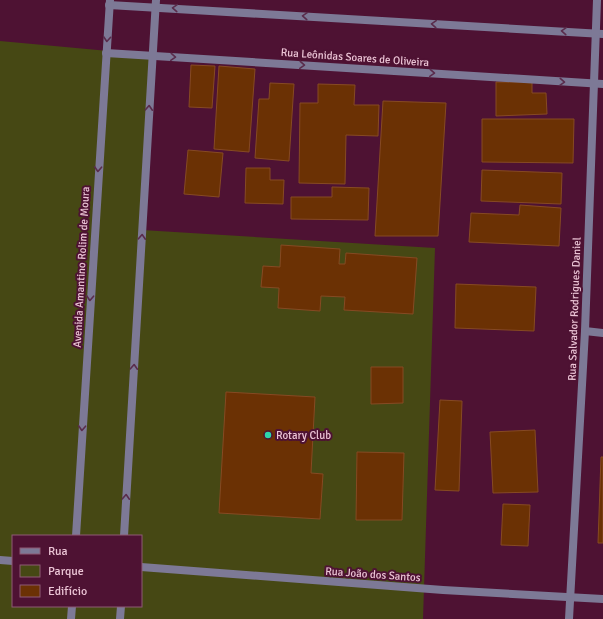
<svg xmlns="http://www.w3.org/2000/svg" width="603" height="619" viewBox="0 0 603 619" font-family="Signika,sans-serif">
	<rect width="100%" height="100%" fill="#4e1233"/>
	<path fill="#464814" fill-rule="evenodd" d="M0,41L152,55L142,230L435,248L423,619H0ZM13,536H141V606H13Z"/>
	<g fill="#6b3104" stroke="#864a23">
		<path d="M191,65L215,66L212,108L189,107Z"/>
		<path d="M219,66L255,69L249,152L214,149Z"/>
		<path d="M496,82H532V93H546L547,114L496,116Z"/>
		<path d="M270,83L294,84L289,161L255,158L259,99H269Z"/>
		<path d="M318,84L355,85L354,105H379L378,136L346,135L345,184L299,183L300,103H318Z"/>
		<path d="M383,101L446,103L438,236H375Z"/>
		<path d="M482,119H574L573,163L482,162Z"/>
		<path d="M188,150L223,153L219,197L184,194Z"/>
		<path d="M246,168H270V180H284L283,204L245,203Z"/>
		<path d="M482,170L562,173L561,204L481,201Z"/>
		<path d="M332,187L369,188L368,220L291,219V197H332Z"/>
		<path d="M520,205L561,208L559,246L469,242L471,213L519,215Z"/>
		<path d="M281,245L340,249L339,264H345L346,253L417,258L413,314L344,310L345,297L321,296L320,311L278,308L279,288L261,287L263,266L280,267Z"/>
		<path d="M456,284L536,287L534,331L455,328Z"/>
		<path d="M371,367H403V403L371,404Z"/>
		<path d="M226,392L315,397L311,473L323,474L320,519L219,513Z"/>
		<path d="M440,400L462,401L459,491L435,490Z"/>
		<path d="M535,430L538,492L493,493L490,432Z"/>
		<path d="M357,452L404,453L402,520H356Z"/>
		<path d="M601,457H603V543H598Z"/>
		<path d="M503,504L530,505L528,546L501,545Z"/>
	</g>
	<g fill="none" stroke-linecap="round" stroke-linejoin="round">
		<g stroke="#7d7996" stroke-width="8">
			<path d="M109,5L603,34"/>
			<path d="M106,53L603,84"/>
			<path d="M585,331L603,333"/>
			<path d="M76,536L110,0"/>
			<path d="M124,536L156,0"/>
			<path d="M0,560L13,561"/>
			<path d="M141,567L443,590L603,599"/>
			<path d="M71,619L72,606"/>
			<path d="M120,619L121,606"/>
			<path d="M569,619L585,331L597,0"/>
		</g>
	</g>
	<defs><path id="oneway-chevron" d="M-2-3.5L2.5 0L-2 3.5" fill="none" stroke-width="1.6" stroke-linecap="round" stroke-linejoin="round"/></defs>
	<g stroke="#5a2c4c">
		<use href="#oneway-chevron" transform="translate(175 8) rotate(-176)"/>
		<use href="#oneway-chevron" transform="translate(305 16) rotate(-176)"/>
		<use href="#oneway-chevron" transform="translate(434 24) rotate(-176)"/>
		<use href="#oneway-chevron" transform="translate(564 31) rotate(-176)"/>
		<use href="#oneway-chevron" transform="translate(107 39) rotate(94)"/>
		<use href="#oneway-chevron" transform="translate(173 57) rotate(4)"/>
		<use href="#oneway-chevron" transform="translate(302 65) rotate(4)"/>
		<use href="#oneway-chevron" transform="translate(432 73) rotate(4)"/>
		<use href="#oneway-chevron" transform="translate(562 82) rotate(4)"/>
		<use href="#oneway-chevron" transform="translate(149 108) rotate(-87)"/>
		<use href="#oneway-chevron" transform="translate(98 169) rotate(93)"/>
		<use href="#oneway-chevron" transform="translate(142 237) rotate(-87)"/>
		<use href="#oneway-chevron" transform="translate(90 298) rotate(93)"/>
		<use href="#oneway-chevron" transform="translate(134 367) rotate(-87)"/>
		<use href="#oneway-chevron" transform="translate(82 428) rotate(93)"/>
		<use href="#oneway-chevron" transform="translate(126 497) rotate(-87)"/>
	</g>
	<circle fill="#2dd5ab" stroke="#4e1233" stroke-width="1.5" cx="268" cy="435" r="4"/>
	<g text-anchor="middle" stroke-width="4" stroke-linejoin="round" paint-order="stroke">
		<g font-size="11" fill="#ecc5d6" stroke="#4e1233">
			<text transform="translate(355 57) rotate(4)" y="4">Rua Leônidas Soares de Oliveira</text>
			<text transform="translate(81 267) rotate(-87)" y="4">Avenida Amantino Rolim de Moura</text>
			<text transform="translate(574 309) rotate(-88)" y="4">Rua Salvador Rodrigues Daniel</text>
			<text transform="translate(373 574) rotate(4)" y="4">Rua João dos Santos</text>
		</g>
		<g font-size="11" fill="#ecc5d6" stroke="#4e1233" text-anchor="start">
			<text x="276" y="439">Rotary Club</text>
		</g>
	</g>
	<rect x="12" y="535" width="130" height="72" fill="#4e1233" stroke="#8d5a74"/>
	<rect x="20" y="548" width="20" height="6" fill="#7d7996" stroke="#8d5a74"/>
	<text x="48" y="555" font-size="12" fill="#ecc5d6">Rua</text>
	<rect x="20" y="565" width="20" height="12" fill="#464814" stroke="#8d5a74"/>
	<text x="48" y="575" font-size="12" fill="#ecc5d6">Parque</text>
	<rect x="20" y="585" width="20" height="12" fill="#6b3104" stroke="#8d5a74"/>
	<text x="48" y="595" font-size="12" fill="#ecc5d6">Edifício</text>
</svg>
